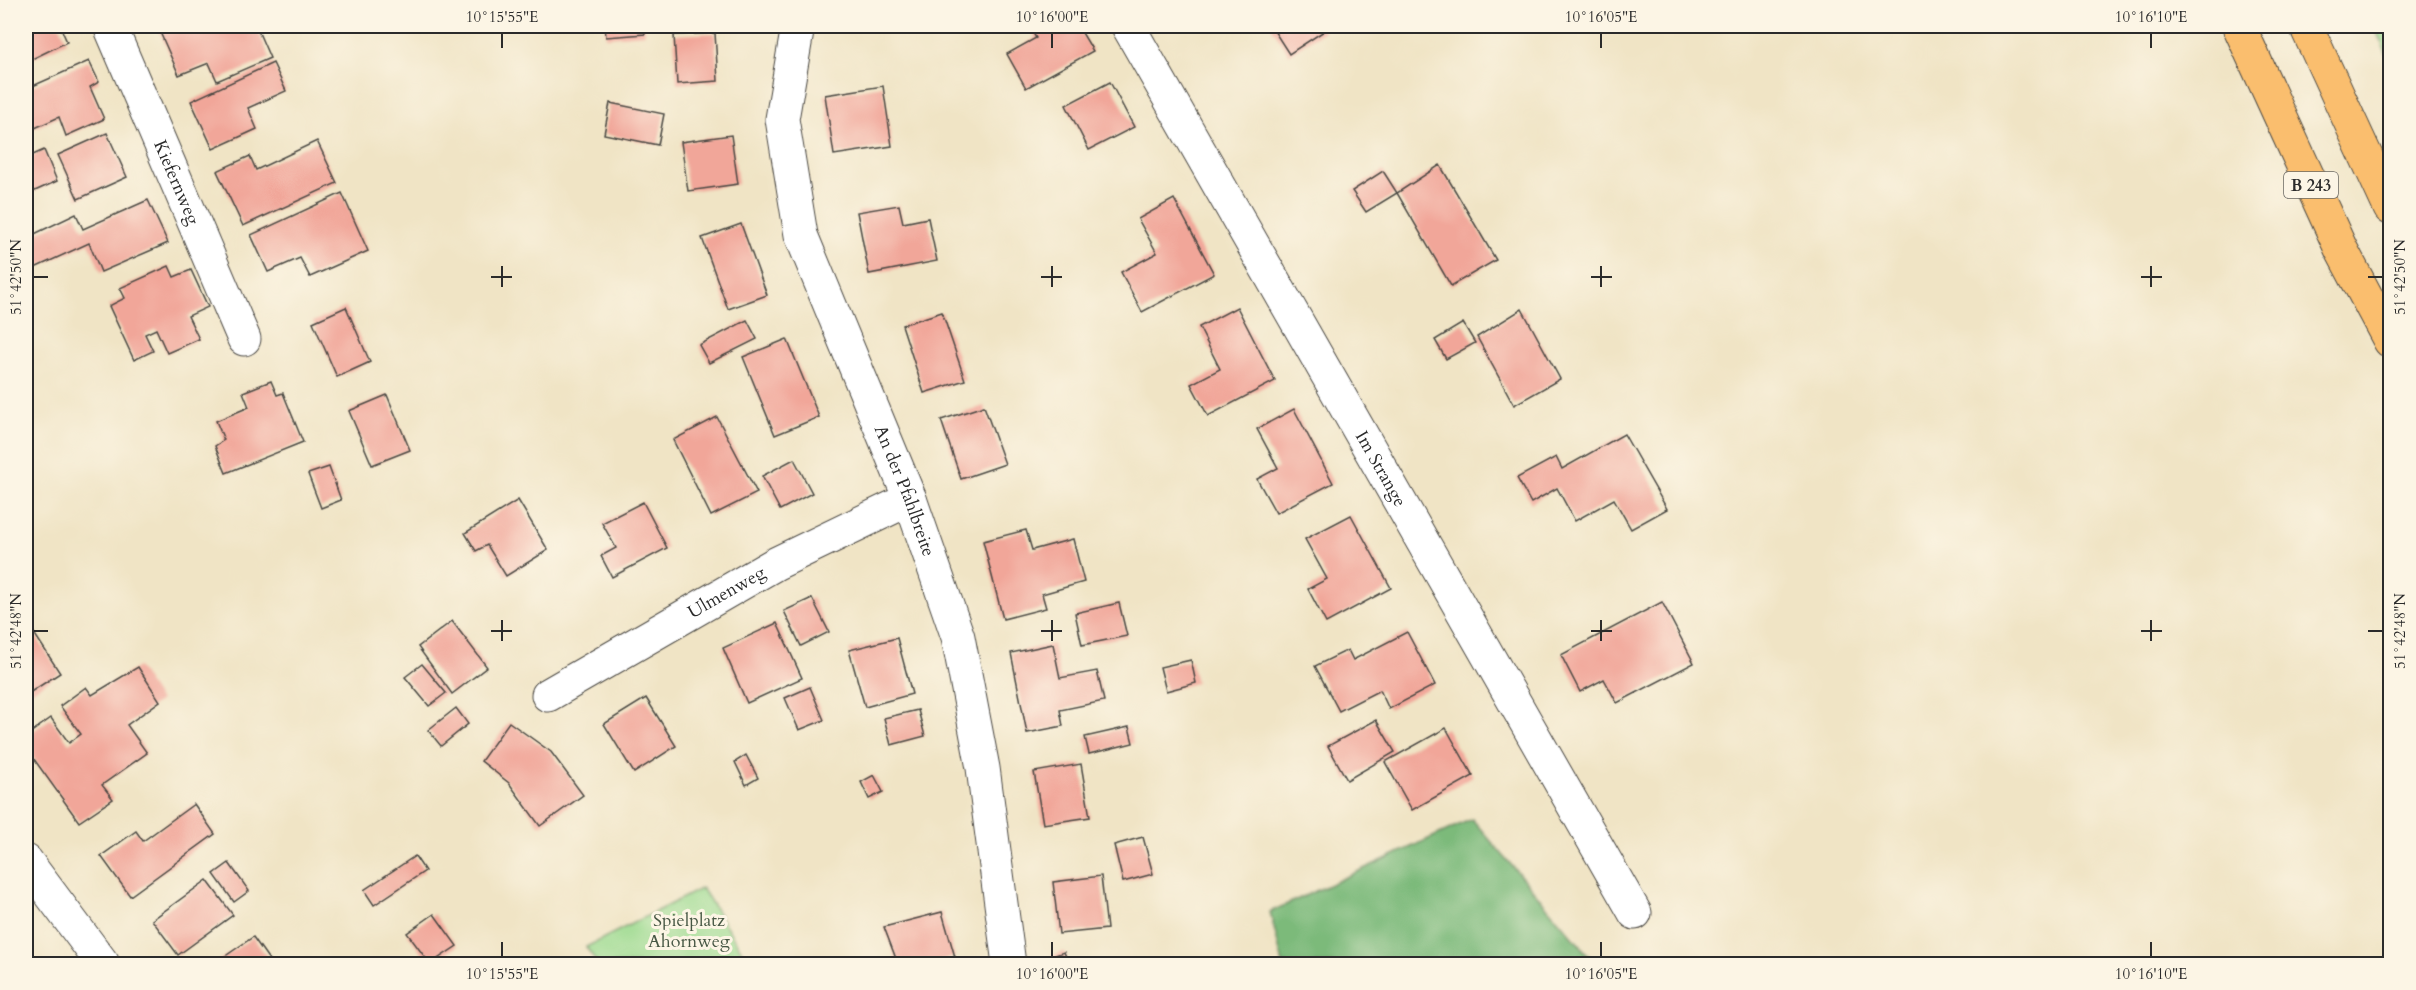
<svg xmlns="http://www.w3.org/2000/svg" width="2416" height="990" viewBox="0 0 2416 990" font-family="Cardo,serif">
	<rect width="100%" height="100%" fill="#fcf5e5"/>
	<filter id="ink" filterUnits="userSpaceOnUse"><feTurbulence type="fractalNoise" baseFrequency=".0167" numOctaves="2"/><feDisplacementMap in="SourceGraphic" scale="12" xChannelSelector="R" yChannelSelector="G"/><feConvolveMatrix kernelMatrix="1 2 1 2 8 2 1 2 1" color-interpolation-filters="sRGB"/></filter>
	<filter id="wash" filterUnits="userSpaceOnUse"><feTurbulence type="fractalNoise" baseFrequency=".008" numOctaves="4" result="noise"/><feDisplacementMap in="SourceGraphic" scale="24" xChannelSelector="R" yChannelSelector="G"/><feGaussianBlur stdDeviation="1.35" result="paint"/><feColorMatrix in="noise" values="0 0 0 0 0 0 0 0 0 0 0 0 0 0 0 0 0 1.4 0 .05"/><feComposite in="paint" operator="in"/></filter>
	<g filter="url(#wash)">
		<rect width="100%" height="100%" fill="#f0e4c5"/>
		<g fill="#9bda8f" stroke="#63825d" stroke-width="1.5">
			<path d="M2374,26H2390V62Z"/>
			<path d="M702,888L750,964H598L586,947Z"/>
		</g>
		<path fill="#7cba7a" stroke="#547252" stroke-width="1.5" d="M1472,819L1596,964H1283L1270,912Z"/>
		<g id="blocks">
			<g fill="#f1a699">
				<path d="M26,26H60L67,42L26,62Z"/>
				<path d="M168,26H256L270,58L217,81L209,63L179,75L159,30Z"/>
				<path d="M605,26H644L645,34L606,37Z"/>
				<path d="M1029,26H1078L1093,51L1026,88L1007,54L1036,38Z"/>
				<path d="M1271,26H1320L1324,31L1289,54Z"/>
				<path d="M715,33L718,81L677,84L674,35Z"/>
				<path d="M89,61L99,82L90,87L104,119L66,136L59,117L26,132V89Z"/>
				<path d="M273,63L286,91L248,108L257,129L213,149L191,101Z"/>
				<path d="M1110,82L1134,127L1089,150L1066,105Z"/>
				<path d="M883,86L892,146L834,155L825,95Z"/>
				<path d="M610,103L664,114L658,145L604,134Z"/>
				<path d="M107,133L127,177L78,199L58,155Z"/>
				<path d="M731,135L738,184L688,191L681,142Z"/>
				<path d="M317,141L337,183L243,226L217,171L250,156L256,170Z"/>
				<path d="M44,150L57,181L26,195V158Z"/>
				<path d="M1440,165L1496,260L1451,286L1397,193Z"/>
				<path d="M1383,171L1397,193L1366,212L1352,191Z"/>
				<path d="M342,193L368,251L310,277L300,258L268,272L251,235Z"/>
				<path d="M1174,199L1214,274L1142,312L1121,272L1157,253L1138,219Z"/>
				<path d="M148,200L168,243L101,272L89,243L26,272V238L76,214L83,229Z"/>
				<path d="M899,205L903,223L928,218L937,261L869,274L857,212Z"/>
				<path d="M741,224L767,295L728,309L702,238Z"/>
				<path d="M169,266L174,277L191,270L208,307L188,316L199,339L167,353L156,329L145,334L153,351L134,360L109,306L125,298L120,288Z"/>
				<path d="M346,307L370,362L337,377L313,322Z"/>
				<path d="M1237,307L1275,381L1208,416L1191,384L1220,369L1199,327Z"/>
				<path d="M1522,309L1560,379L1514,405L1477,337Z"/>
				<path d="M942,312L965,380L924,393L902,325Z"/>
				<path d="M747,320L757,339L709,363L699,345Z"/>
				<path d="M1463,323L1475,343L1446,359L1435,340Z"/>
				<path d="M787,339L819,417L775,435L743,357Z"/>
				<path d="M271,381L277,395L283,393L303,442L226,473L215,446L224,440L216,421L249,407L243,392Z"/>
				<path d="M387,395L410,450L372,465L349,411Z"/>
				<path d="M984,406L1005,464L961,479L941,420Z"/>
				<path d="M1294,409L1333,483L1276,513L1257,479L1278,468L1257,429Z"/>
				<path d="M717,417L757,493L711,516L673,440Z"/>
				<path d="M1624,434L1667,509L1631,529L1614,499L1575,521L1557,488L1531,503L1517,478L1556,457L1562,469Z"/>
				<path d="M794,459L812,493L780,510L762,476Z"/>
				<path d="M329,467L341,500L321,508L308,474Z"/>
				<path d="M518,500L548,550L506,576L487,545L476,551L465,533Z"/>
				<path d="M643,502L667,548L612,577L601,556L616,548L602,523Z"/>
				<path d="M1351,515L1391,588L1326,623L1308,589L1327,579L1305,539Z"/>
				<path d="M1026,530L1032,550L1073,539L1084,582L1042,594L1046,608L1003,619L983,541Z"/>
				<path d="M812,598L829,632L801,646L784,611Z"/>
				<path d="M1662,602L1694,663L1617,703L1604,679L1580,692L1561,655Z"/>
				<path d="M1119,603L1127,636L1082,645L1075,613Z"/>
				<path d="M452,621L487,667L452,694L418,647Z"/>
				<path d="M777,623L802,678L747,703L723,648Z"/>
				<path d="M30,627L60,673L26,695V630Z"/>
				<path d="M1407,632L1435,685L1389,709L1380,690L1339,711L1315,666L1348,650L1353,660Z"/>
				<path d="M897,638L912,694L865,707L849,650Z"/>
				<path d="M1053,644L1060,678L1097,671L1104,701L1060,710L1063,726L1027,733L1011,653Z"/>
				<path d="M1191,660L1196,683L1166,691L1160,667Z"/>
				<path d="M422,664L446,693L429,706L405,677Z"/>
				<path d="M138,667L160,701L127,725L147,753L102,785L113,799L79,822L26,748V736L51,718L69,743L81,734L60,706L86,687L92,695Z"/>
				<path d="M810,687L824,720L799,730L785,698Z"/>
				<path d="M646,698L676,746L634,773L604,724Z"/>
				<path d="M456,708L468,724L441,746L428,730Z"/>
				<path d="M918,710L925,736L891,745L884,718Z"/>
				<path d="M1376,720L1395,752L1347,780L1328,746Z"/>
				<path d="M509,722L551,752L583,795L540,826L509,783L481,761Z"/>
				<path d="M1129,727L1133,743L1089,754L1085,737Z"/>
				<path d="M1446,728L1473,776L1412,810L1385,762Z"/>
				<path d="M746,755L758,778L746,785L735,762Z"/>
				<path d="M1081,764L1090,817L1043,824L1034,772Z"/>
				<path d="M874,775L883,792L869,799L861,782Z"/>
				<path d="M194,804L215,834L130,896L101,856L136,831L143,841Z"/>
				<path d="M1143,837L1153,874L1123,882L1114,845Z"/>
				<path d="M415,856L425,871L374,905L364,890Z"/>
				<path d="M229,863L249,891L234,902L214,874Z"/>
				<path d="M1101,876L1107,929L1059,934L1053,882Z"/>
				<path d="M207,880L233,915L178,955L152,920Z"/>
				<path d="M942,912L955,957L931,964H898L884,927Z"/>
				<path d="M434,914L457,946L430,964L407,933Z"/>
				<path d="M253,937L272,964H214Z"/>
				<path d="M1064,952L1069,964H1037L1036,962Z"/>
			</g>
		</g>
	</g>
	<g filter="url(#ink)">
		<use href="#blocks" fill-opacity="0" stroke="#494742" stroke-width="1.5"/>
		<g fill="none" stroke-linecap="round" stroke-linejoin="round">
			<g stroke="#494742" stroke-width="35">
				<g id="street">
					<path id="s1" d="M110,26L244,339"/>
					<path id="s2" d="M798,26L782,119L801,235L910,499L958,637L983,768L1009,964"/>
					<path id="s3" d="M1128,26L1635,913"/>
					<path id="s4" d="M548,695L775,564L910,499"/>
					<path d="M26,861L103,964"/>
				</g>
			</g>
			<g stroke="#494742" stroke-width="35">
				<g id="highway">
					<path d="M2239,26L2341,249L2390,341"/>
					<path d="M2306,26L2390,208"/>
				</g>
			</g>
			<use href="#street" stroke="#fff" stroke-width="33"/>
			<use href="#highway" stroke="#fabe6e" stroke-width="33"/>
		</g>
	</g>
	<path fill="none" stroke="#2b2b2b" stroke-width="2" d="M502,33V48M1052,33V48M1601,33V48M2151,33V48M502,266V287M1052,266V287M1601,266V287M2151,266V287M33,277H48M491,277H512M1041,277H1062M1591,277H1612M2141,277H2162M2368,277H2383M502,620V641M1052,620V641M1601,620V641M2151,620V641M33,631H48M491,631H512M1041,631H1062M1591,631H1612M2141,631H2162M2368,631H2383M502,942V957M1052,942V957M1601,942V957M2151,942V957"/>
	<g text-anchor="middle" stroke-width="6" stroke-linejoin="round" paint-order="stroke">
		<rect fill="#fcf5e5" stroke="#6a6863" stroke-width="1.5" x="2284" y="172" width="54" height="26" rx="4.5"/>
		<g font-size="16" font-weight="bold" fill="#2b2b2b">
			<text x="2311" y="191">B 243</text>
		</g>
		<g font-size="18" fill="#2b2b2b" stroke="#fcf5e5">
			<text dy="6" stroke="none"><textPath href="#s1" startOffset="170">Kiefernweg</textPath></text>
			<text dy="6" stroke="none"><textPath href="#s3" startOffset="510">Im Strange</textPath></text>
			<text dy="6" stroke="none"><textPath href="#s2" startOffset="488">An der Pfahlbreite</textPath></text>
			<text dy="6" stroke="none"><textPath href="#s4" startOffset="206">Ulmenweg</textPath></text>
		</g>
		<g font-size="18" fill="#475744" stroke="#fcf5e5">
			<text x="689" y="926">Spielplatz<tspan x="689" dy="21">Ahornweg</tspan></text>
		</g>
	</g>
	<rect width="2416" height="990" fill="none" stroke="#fcf5e5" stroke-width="66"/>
	<rect x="33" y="33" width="2350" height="924" fill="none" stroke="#2b2b2b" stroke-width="2"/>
	<g font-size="15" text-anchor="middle" fill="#2b2b2b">
		<text x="502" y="22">10°15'55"E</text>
		<text x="1052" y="22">10°16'00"E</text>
		<text x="1601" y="22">10°16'05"E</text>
		<text x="2151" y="22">10°16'10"E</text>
		<text transform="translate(16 277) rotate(-90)" y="5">51°42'50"N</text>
		<text transform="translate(2400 277) rotate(-90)" y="5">51°42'50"N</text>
		<text transform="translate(16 631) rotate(-90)" y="5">51°42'48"N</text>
		<text transform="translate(2400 631) rotate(-90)" y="5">51°42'48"N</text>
		<text x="502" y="979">10°15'55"E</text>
		<text x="1052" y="979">10°16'00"E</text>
		<text x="1601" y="979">10°16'05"E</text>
		<text x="2151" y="979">10°16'10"E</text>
	</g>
</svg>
